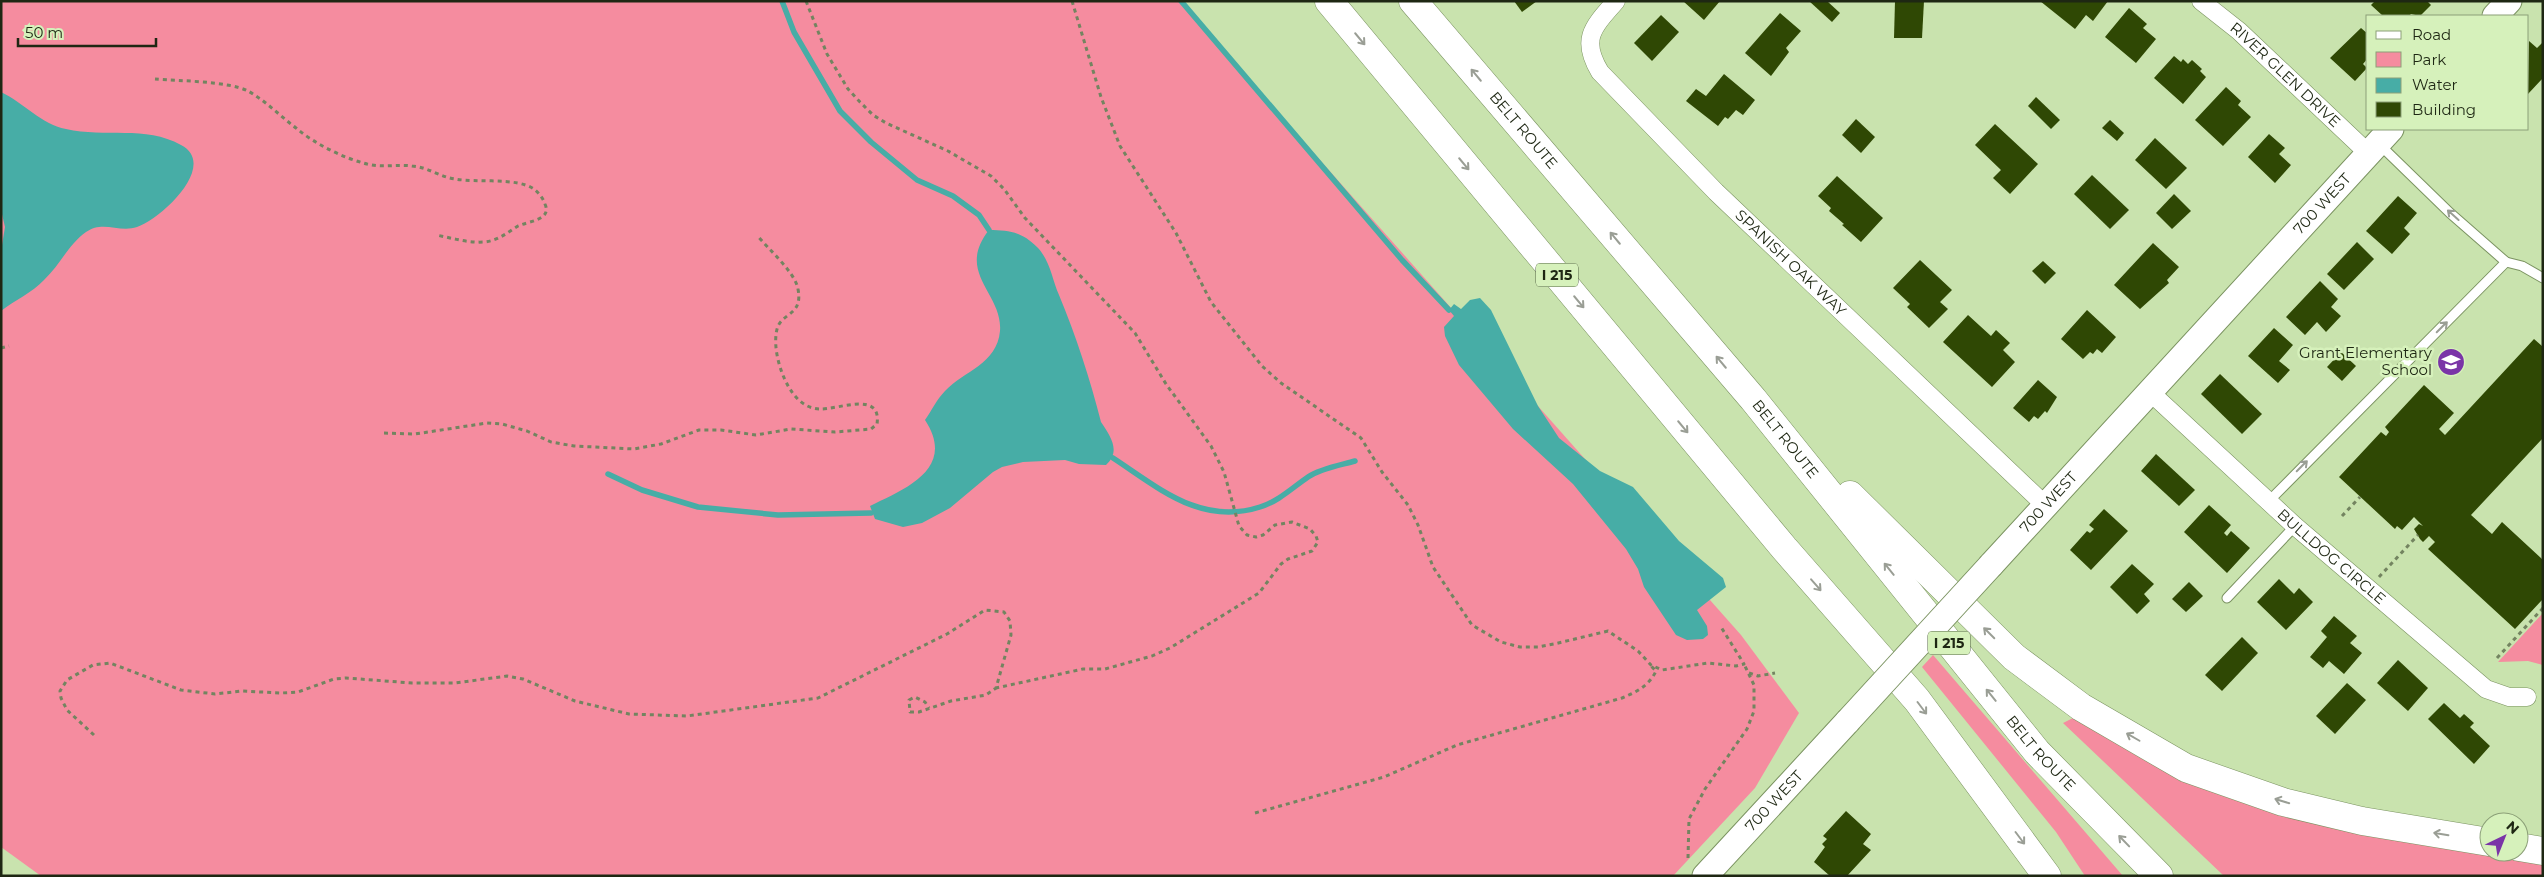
<svg xmlns="http://www.w3.org/2000/svg" width="2544" height="877" viewBox="0 0 2544 877" font-family="Montserrat,sans-serif">
	<rect width="100%" height="100%" fill="#c9e3ae"/>
	<g fill="#f58c9f">
		<path d="M1,1H1179L1741,635L1799,713L1755,788L1673,876H41L1,847Z"/>
		<path d="M2543,613V665L2528,661L2498,662Z"/>
		<path d="M1933,655L2123,876H2085L2056,832L1922,667Z"/>
		<path d="M2073,718C2112,741 2152,766 2193,784C2302,831 2426,843 2543,864V876H2224L2063,723Z"/>
	</g>
	<g fill="#47ada6">
		<path d="M1,92C24,103 41,124 66,129C105,138 145,125 181,145C219,165 161,219 137,227C119,233 103,220 86,232C68,245 60,265 44,280C32,293 15,300 1,311V251L5,227L1,210Z"/>
		<path d="M989,230C1009,230 1022,232 1037,247C1050,260 1052,279 1059,295C1076,336 1090,379 1101,422C1111,437 1121,451 1106,465L1079,464L1065,460L1023,462L1002,467L993,472L950,508L922,523L903,527L875,519L870,506C905,489 957,469 925,420C932,410 937,399 945,391C964,371 997,364 1000,331C1003,293 955,273 989,230Z"/>
		<path d="M1480,298L1491,310L1538,406L1559,438L1600,471L1633,487L1679,541L1723,578L1726,587L1697,610L1707,626L1708,635L1703,639L1687,640L1676,635L1644,587L1638,569L1626,549L1573,484L1513,429L1459,365L1445,336L1444,327L1454,316L1449,310L1454,304L1461,309L1470,300Z"/>
	</g>
	<g fill="none" stroke-linecap="round" stroke-linejoin="round">
		<g stroke="#47ada6" stroke-width="5.5">
			<path d="M782,1L794,32L840,111L871,142L917,180L953,196L979,215L989,230"/>
			<path d="M1181,1L1402,260L1449,310"/>
			<path d="M1113,458C1159,488 1201,526 1260,507C1279,501 1292,488 1308,477C1321,468 1341,465 1355,461"/>
			<path d="M608,474L642,490L698,507L778,515L871,513"/>
		</g>
	</g>
	<g fill="#2f4804">
		<path d="M1514,1H1537L1522,12Z"/>
		<path d="M1683,1H1720L1704,20Z"/>
		<path d="M1809,1H1827L1840,13L1832,22Z"/>
		<path d="M1895,1H1924L1922,38H1894Z"/>
		<path d="M2040,1H2108L2093,21L2086,15L2075,29Z"/>
		<path d="M2375,1H2427L2431,5L2420,16L2411,14L2409,16H2383L2371,5Z"/>
		<path d="M2129,8L2147,24L2143,28L2156,39L2136,63L2105,37Z"/>
		<path d="M1780,13L1801,31L1786,48L1789,52L1771,76L1745,53Z"/>
		<path d="M1661,15L1679,32L1652,61L1634,43Z"/>
		<path d="M2361,28L2368,34V58L2363,64L2367,68L2355,81L2330,58Z"/>
		<path d="M2529,41L2537,48L2543,42V78L2528,94Z"/>
		<path d="M2174,56L2181,62L2183,59L2188,64L2192,60L2202,69L2200,71L2206,77L2183,104L2154,78Z"/>
		<path d="M1724,74L1755,100L1743,115L1736,110L1728,119L1725,117L1718,126L1686,101L1696,89L1706,96Z"/>
		<path d="M2226,87L2241,101L2238,105L2251,117L2223,146L2195,120Z"/>
		<path d="M2036,97L2060,120L2051,129L2028,106Z"/>
		<path d="M1856,119L1875,137L1861,153L1842,135Z"/>
		<path d="M2110,120L2124,133L2117,141L2102,128Z"/>
		<path d="M1995,124L2038,164L2010,194L1993,178L2001,170L1975,145Z"/>
		<path d="M2269,134L2285,148L2279,154L2291,165L2275,183L2248,157Z"/>
		<path d="M2155,138L2187,168L2166,189L2135,160Z"/>
		<path d="M2092,175L2129,210L2110,229L2074,194Z"/>
		<path d="M1837,176L1883,218L1861,242L1842,225L1844,224L1829,211L1831,208L1818,196Z"/>
		<path d="M2174,194L2191,211L2172,229L2156,213Z"/>
		<path d="M2398,196L2417,213L2404,228L2410,234L2392,254L2366,231Z"/>
		<path d="M2357,242L2374,259L2344,290L2327,274Z"/>
		<path d="M2153,243L2179,267L2167,280L2169,283L2140,309L2114,285Z"/>
		<path d="M1920,260L1952,290L1940,302L1948,309L1929,328L1907,307L1910,304L1893,288Z"/>
		<path d="M2043,261L2056,273L2045,284L2032,271Z"/>
		<path d="M2320,281L2338,299L2331,307L2341,316L2326,332L2317,322L2305,335L2286,317Z"/>
		<path d="M2087,310L2116,337L2102,353L2097,349L2093,354L2090,352L2083,359L2061,339Z"/>
		<path d="M1968,315L1991,336L1996,330L2010,343L2003,350L2015,362L1992,387L1943,342Z"/>
		<path d="M2274,328L2293,345L2279,361L2290,370L2278,383L2248,356Z"/>
		<path d="M2534,339L2543,347V438L2471,515L2492,534L2502,522L2543,560V599L2515,629L2428,549L2435,542L2429,536L2423,542L2420,539L2414,529L2419,524L2423,526L2414,517L2402,530L2397,526L2395,529L2339,477L2381,432L2386,436L2389,432L2385,427L2424,385L2454,413L2439,429L2445,435Z"/>
		<path d="M2341,352L2356,366L2342,381L2327,367Z"/>
		<path d="M2220,374L2262,414L2242,434L2201,394Z"/>
		<path d="M2038,380L2057,397L2047,413L2045,411L2038,419L2034,416L2029,422L2013,408Z"/>
		<path d="M2156,454L2195,490L2179,506L2141,471Z"/>
		<path d="M2209,505L2231,525L2224,533L2227,536L2231,531L2250,548L2227,573L2184,532Z"/>
		<path d="M2104,509L2128,531L2091,570L2070,550L2087,531L2090,533L2094,529L2089,525Z"/>
		<path d="M2132,564L2154,584L2144,594L2150,601L2137,614L2110,587Z"/>
		<path d="M2279,579L2294,594L2299,588L2313,602L2286,630L2257,602Z"/>
		<path d="M2189,582L2203,596L2186,612L2172,599Z"/>
		<path d="M2334,616L2357,636L2350,643L2362,653L2344,674L2329,661L2323,668L2310,657L2327,637L2321,631Z"/>
		<path d="M2242,637L2258,653L2222,691L2205,675Z"/>
		<path d="M2398,660L2428,688L2408,711L2377,683Z"/>
		<path d="M2347,683L2366,700L2335,734L2316,716Z"/>
		<path d="M2444,703L2460,718L2464,714L2474,723L2470,727L2490,746L2474,764L2428,719Z"/>
		<path d="M1846,811L1871,834L1863,844L1871,850L1847,876H1830L1814,862L1825,847L1822,844L1827,839L1823,836Z"/>
	</g>
	<g fill="none" stroke-linecap="round" stroke-linejoin="round">
		<g stroke="#7b9361" stroke-width="11">
			<g id="service">
				<path d="M2506,262L2522,266L2543,278"/>
				<path d="M2268,502L2506,262L2450,213L2380,145"/>
				<path d="M2227,598L2295,526"/>
			</g>
		</g>
		<g stroke="#7b9361" stroke-width="19">
			<g id="minor">
				<path id="s1" d="M1616,1C1593,27 1580,39 1600,72L1716,192L2046,506"/>
				<path id="s2" d="M2201,1L2239,31L2368,153"/>
				<path id="s3" d="M2150,392L2295,526L2486,689L2509,697H2527"/>
			</g>
		</g>
		<g stroke="#7b9361" stroke-width="27">
			<g id="secondary">
				<path d="M2495,16L2509,1"/>
				<path id="s4" d="M1991,565L2391,129"/>
				<path id="s5" d="M1705,876L1848,721"/>
			</g>
		</g>
		<g stroke="#7b9361" stroke-width="29">
			<g id="motorway">
				<path d="M1329,1L1784,548L1917,700L2047,876"/>
				<path id="s6" d="M1413,1L1753,399L2037,752L2159,876"/>
				<path d="M1850,495L2014,657L2081,707L2186,768L2283,802L2362,821L2489,842"/>
				<path d="M2519,847L2543,851"/>
			</g>
		</g>
		<g stroke="#738460" stroke-width="3" stroke-dasharray="4 4" stroke-linecap="butt">
			<path d="M806,1L827,54L848,89L860,102L873,115L886,123L948,151L991,176L1004,189L1025,218L1135,333L1166,384L1211,446L1224,472L1239,526L1247,535L1256,537L1263,535L1275,525L1292,522L1310,529L1316,536L1318,542L1312,551L1288,559L1281,564L1259,593L1170,648L1152,656L1105,669H1083L996,688"/>
			<path d="M1072,1L1101,97L1120,146L1176,233L1211,302L1262,366L1281,383L1361,438L1382,472L1408,505L1418,525L1433,567L1472,625L1501,642L1520,647H1538L1554,644L1608,631L1638,651L1651,665L1662,670L1708,663L1736,666L1744,664L1721,627"/>
			<path d="M155,79C179,81 228,81 248,91C266,101 280,116 296,128C315,144 343,158 367,164C382,168 397,164 412,166C428,167 440,177 455,179C477,183 516,177 534,189C539,193 543,198 545,204C552,220 529,221 518,226C507,233 497,241 484,242C467,243 452,238 436,235"/>
			<path d="M1,348L9,346"/>
			<path d="M384,433L415,434L487,423L502,424L527,431L551,442L574,446L634,449L661,444L699,430H721L756,435L791,429L835,432L871,429L877,424C882,390 837,410 820,409C808,409 798,401 792,392C781,377 771,345 778,326C784,313 803,314 798,289C795,272 768,249 757,235"/>
			<path d="M2342,516L2360,497"/>
			<path d="M2379,577L2418,535"/>
			<path d="M2497,658L2543,608"/>
			<path d="M1749,673L1758,676L1775,673"/>
			<path d="M94,735L67,710L61,698L60,691L67,680L93,665L110,663L181,690L215,694L242,691L281,693L298,692L334,679L346,678L412,683H455L507,676L523,679L575,701L629,714L687,716L818,698L947,634L985,610L1004,612L1010,621L1011,635L996,688L986,695L951,701L919,712H910L909,700L915,697L925,702L929,708"/>
			<path d="M1255,813L1384,777L1457,745L1622,698C1636,692 1649,686 1656,671L1651,666"/>
			<path d="M1688,858L1689,819L1705,789L1747,729L1754,711V685L1744,664"/>
		</g>
		<use href="#service" stroke="#fff" stroke-width="9"/>
		<use href="#minor" stroke="#fff" stroke-width="18"/>
		<use href="#secondary" stroke="#fff" stroke-width="25"/>
		<use href="#motorway" stroke="#fff" stroke-width="28"/>
		<g stroke="#7b9361" stroke-width="27" stroke-linecap="butt">
			<path id="secondary-bridge" d="M1848,721L1991,565"/>
		</g>
		<use href="#secondary-bridge" stroke="#fff" stroke-width="25"/>
	</g>
	<defs><path id="oneway-shaft" d="M-6 0H5M1.5-3L5.5 0L1.5 3" fill="none" stroke-width="1.6" stroke-linecap="round" stroke-linejoin="round" transform="scale(1.25)"/></defs>
	<g stroke="#9a9e95">
		<use href="#oneway-shaft" transform="translate(1360 39) rotate(50)"/>
		<use href="#oneway-shaft" transform="translate(1476 75) rotate(-130)"/>
		<use href="#oneway-shaft" transform="translate(1464 164) rotate(50)"/>
		<use href="#oneway-shaft" transform="translate(2453 215) rotate(-138)"/>
		<use href="#oneway-shaft" transform="translate(1615 238) rotate(-130)"/>
		<use href="#oneway-shaft" transform="translate(1579 302) rotate(50)"/>
		<use href="#oneway-shaft" transform="translate(2442 327) rotate(-45)"/>
		<use href="#oneway-shaft" transform="translate(1721 362) rotate(-130)"/>
		<use href="#oneway-shaft" transform="translate(1683 427) rotate(50)"/>
		<use href="#oneway-shaft" transform="translate(2302 466) rotate(-45)"/>
		<use href="#oneway-shaft" transform="translate(1889 569) rotate(-129)"/>
		<use href="#oneway-shaft" transform="translate(1816 585) rotate(49)"/>
		<use href="#oneway-shaft" transform="translate(1989 633) rotate(-135)"/>
		<use href="#oneway-shaft" transform="translate(1991 695) rotate(-129)"/>
		<use href="#oneway-shaft" transform="translate(1922 708) rotate(53)"/>
		<use href="#oneway-shaft" transform="translate(2133 737) rotate(-150)"/>
		<use href="#oneway-shaft" transform="translate(2282 801) rotate(-163)"/>
		<use href="#oneway-shaft" transform="translate(2441 834) rotate(-171)"/>
		<use href="#oneway-shaft" transform="translate(2020 838) rotate(53)"/>
		<use href="#oneway-shaft" transform="translate(2124 841) rotate(-134)"/>
	</g>
	<defs>
		<g id="school-disc" transform="scale(1.4375)"><circle r="9.5" fill="#7a34a7" stroke="#d6f1bb"/><path d="M0-5L7-2L0 1L-7-2ZM-4 1L0 2.5L4 1V4Q0 6-4 4Z" fill="#fff"/></g>
	</defs>
	<g fill-rule="evenodd">
		<use href="#school-disc" x="2451" y="362"/>
	</g>
	<g text-anchor="middle" stroke-width="5" stroke-linejoin="round" paint-order="stroke">
		<g fill="#d6f1bb" stroke="#556445" stroke-width="1">
			<rect x="1536" y="263.5" width="42" height="23" rx="4"/>
			<rect x="1928" y="631.5" width="42" height="23" rx="4"/>
		</g>
		<g font-size="14" font-weight="bold" fill="#1e2713">
			<text x="1557" y="280">I 215</text>
			<text x="1949" y="648">I 215</text>
		</g>
		<g font-size="15" fill="#1e2713" stroke="#d6f1bb">
			<text dy="5" stroke="none"><textPath href="#s2" startOffset="112">RIVER GLEN DRIVE</textPath></text>
			<text dy="5" stroke="none"><textPath href="#s6" startOffset="170">BELT ROUTE</textPath></text>
			<text dy="5" stroke="none"><textPath href="#s4" startOffset="490">700 WEST</textPath></text>
			<text dy="5" stroke="none"><textPath href="#s1" startOffset="351">SPANISH OAK WAY</textPath></text>
			<text dy="5" stroke="none"><textPath href="#s6" startOffset="575">BELT ROUTE</textPath></text>
			<text dy="5" stroke="none"><textPath href="#s4" startOffset="85">700 WEST</textPath></text>
			<text dy="5" stroke="none"><textPath href="#s3" startOffset="245">BULLDOG CIRCLE</textPath></text>
			<text dy="5" stroke="none"><textPath href="#s6" startOffset="980">BELT ROUTE</textPath></text>
			<text dy="5" stroke="none"><textPath href="#s5" startOffset="102">700 WEST</textPath></text>
		</g>
		<g font-size="15" fill="#1e2713" stroke="#d6f1bb" text-anchor="end">
			<text x="2432" y="358">Grant Elementary<tspan x="2432" dy="17">School</tspan></text>
		</g>
	</g>
	<rect width="2544" height="877" fill="none" stroke="#1e2713" stroke-width="5"/>
	<rect x="2366" y="15" width="162" height="115" fill="#d6f1bb" stroke="#8ca078"/>
	<rect x="2376" y="31" width="25" height="8" fill="#ffffff" stroke="#8ca078"/>
	<text x="2412" y="40" font-size="15" fill="#1e2713">Road</text>
	<rect x="2376" y="52" width="25" height="15" fill="#f58c9f" stroke="#8ca078"/>
	<text x="2412" y="65" font-size="15" fill="#1e2713">Park</text>
	<rect x="2376" y="78" width="25" height="15" fill="#47ada6" stroke="#8ca078"/>
	<text x="2412" y="90" font-size="15" fill="#1e2713">Water</text>
	<rect x="2376" y="102" width="25" height="15" fill="#2f4804" stroke="#8ca078"/>
	<text x="2412" y="115" font-size="15" fill="#1e2713">Building</text>
	<g transform="translate(2504 837) rotate(43)"><circle r="24" fill="#d6f1bb" stroke="#8ca078"/>
	<path d="M0-4L9 19L0 12L-9 19Z" fill="#7a34a7"/>
	<text y="-8" font-size="14" font-weight="bold" text-anchor="middle" fill="#1e2713">N</text>
	</g>
	<path d="M18 38v8h138v-8" fill="none" stroke="#1e2713" stroke-width="2.5"/>
	<text x="25" y="38" font-size="15" fill="#1e2713" stroke="#d6f1bb" stroke-width="4" paint-order="stroke">50 m</text>
</svg>
